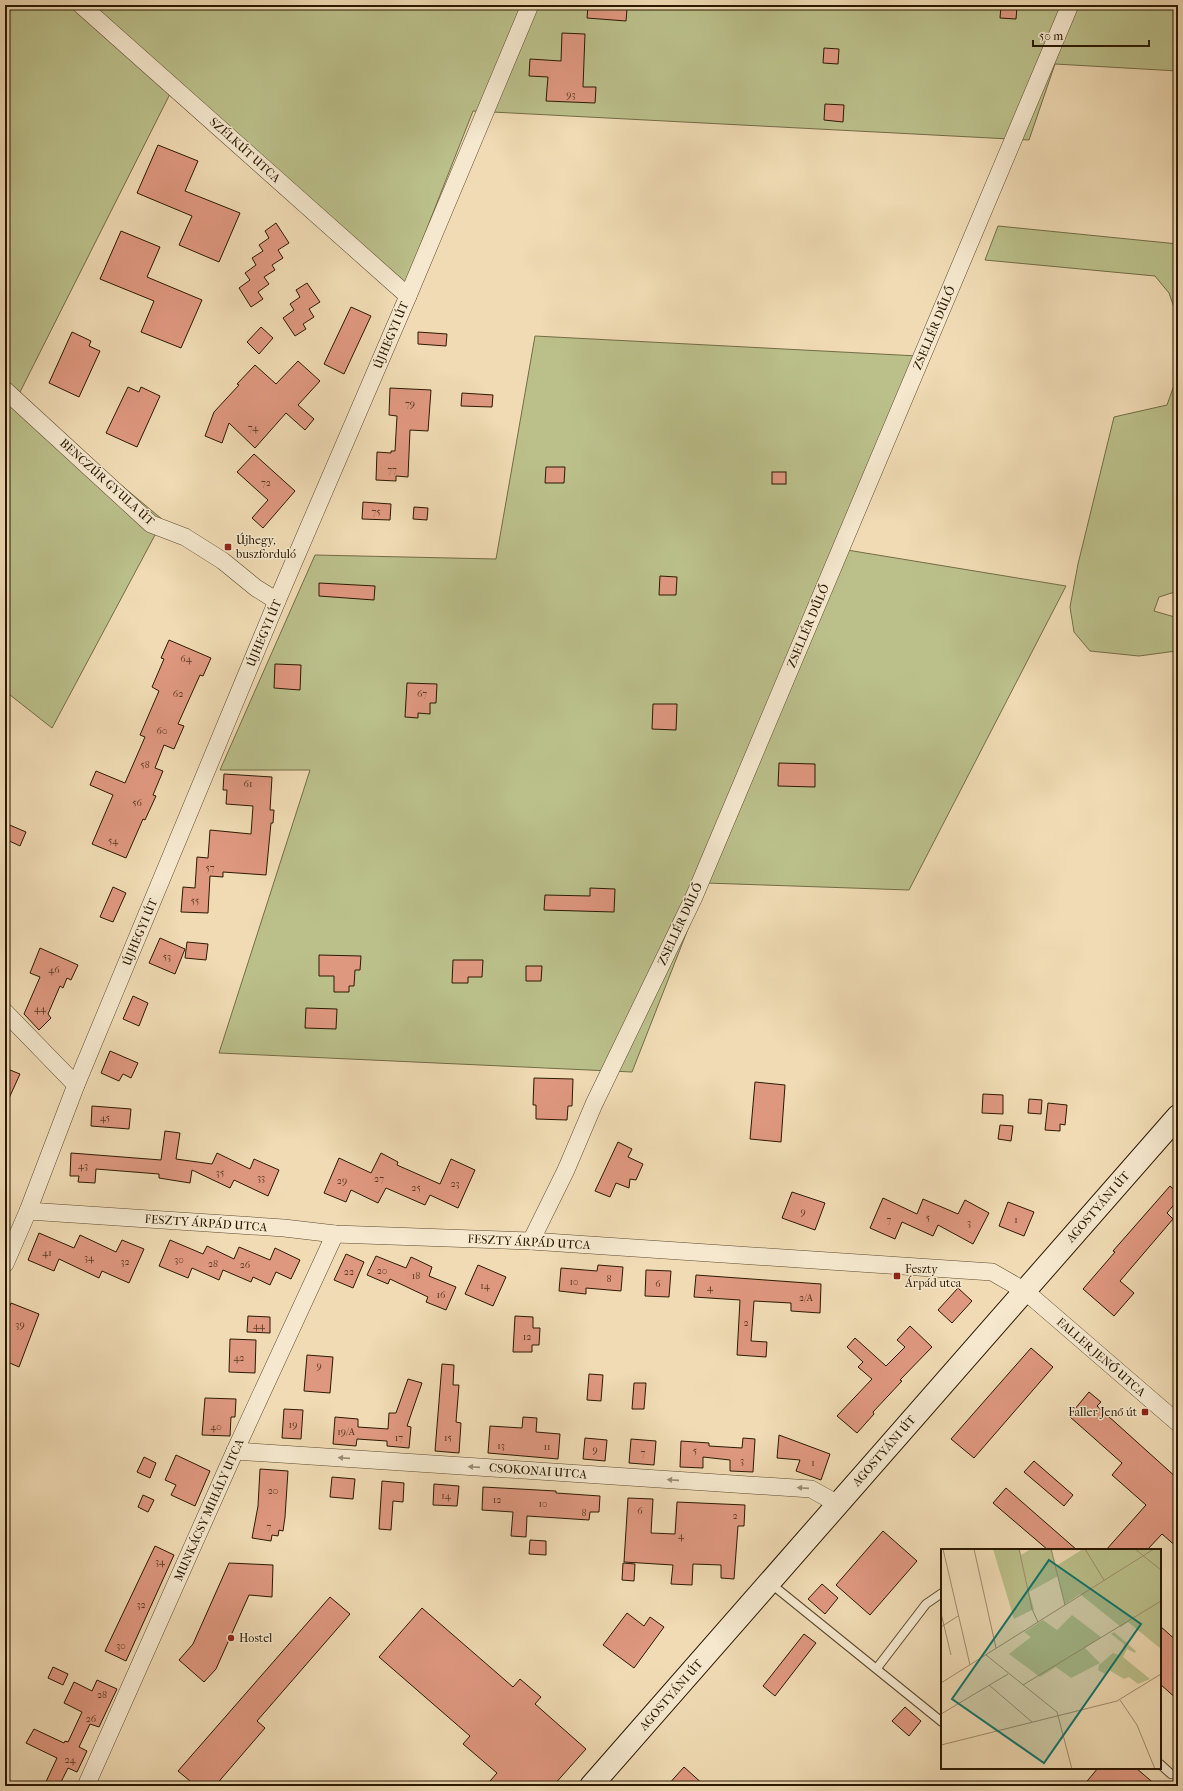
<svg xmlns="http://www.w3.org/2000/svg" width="1183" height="1791" viewBox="0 0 1183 1791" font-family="'IM FELL French Canon',serif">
	<rect width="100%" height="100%" fill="#f0dbb4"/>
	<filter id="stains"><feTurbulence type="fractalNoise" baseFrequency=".005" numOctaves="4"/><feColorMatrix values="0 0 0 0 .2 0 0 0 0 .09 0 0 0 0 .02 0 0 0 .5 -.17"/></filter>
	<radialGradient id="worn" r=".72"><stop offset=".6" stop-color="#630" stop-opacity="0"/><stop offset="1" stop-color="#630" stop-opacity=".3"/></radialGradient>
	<g fill="#bbc08b" stroke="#736c46">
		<path d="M5,5H92L97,9L99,5H1178V71L1055,64L1029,140L473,111L402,292L174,86L17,398L163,520L52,728L5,691Z"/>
		<path d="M998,226L1178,244V319L1169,293L1155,276L985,260Z"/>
		<path d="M535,336L918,356L841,549L1066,586L909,890L706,883L632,1072L219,1053L310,770H220L315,555L496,559Z"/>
		<path d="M1178,374V591L1159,597L1154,611L1178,618V649L1176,651L1139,656L1090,651L1074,632L1070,607L1078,564L1114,417L1167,405Z"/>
	</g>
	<g fill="#df9880" stroke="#2b1901">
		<path d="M588,6L627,9L626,21L587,18Z"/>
		<path d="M1001,6L1017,7L1016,19L1000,18Z"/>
		<path d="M562,33L585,34L583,87H596L595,103L546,101L548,77L529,76L530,59L561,61Z"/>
		<path d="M824,48L839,49L838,64L823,63Z"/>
		<path d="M825,104L844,105L843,122L824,120Z"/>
		<path d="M158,145L198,161L185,191L240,213L219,262L179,245L192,216L137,193Z"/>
		<path d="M276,223L289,243L278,250L283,258L272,265L275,270L264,277L269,284L258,292L263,299L251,307L239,288L250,280L245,273L256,265L252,258L263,251L259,245L269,238L265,231Z"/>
		<path d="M121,231L160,247L147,277L202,300L181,348L141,332L154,301L100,279Z"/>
		<path d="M307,283L320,302L309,309L314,317L303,324L306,329L295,336L283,318L294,310L290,304L300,297L296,290Z"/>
		<path d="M351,307L371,316L344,374L324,364Z"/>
		<path d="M261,327L273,338L259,354L247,342Z"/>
		<path d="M72,332L91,341L89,346L100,351L79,397L49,383Z"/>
		<path d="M418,332L447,334L446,346L418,344Z"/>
		<path d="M298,361L320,381L298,405L314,419L305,430L286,413L255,448L229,423L222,443L205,436L214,412L239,385L237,384L255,365L276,384Z"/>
		<path d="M128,387L139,392L141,387L160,396L137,447L106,433Z"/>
		<path d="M390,388L431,390L428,431L410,430L408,477L396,476V481L376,480L377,452L391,453V451H395L397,416L389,415Z"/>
		<path d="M462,393L493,395L492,407L461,406Z"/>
		<path d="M254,454L295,491L263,528L252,518L268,500L237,472Z"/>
		<path d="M546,467H565L564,483H545Z"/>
		<rect x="772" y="472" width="14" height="12"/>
		<path d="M363,502L391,504L390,520L362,519Z"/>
		<path d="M414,507L428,508L427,520L413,519Z"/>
		<path d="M660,576L677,577L676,595H659Z"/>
		<path d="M319,583L375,586L374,600L319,596Z"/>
		<path d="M169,640L211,658L203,676L200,675L178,724L184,726L174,749L164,745L155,768L163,771L153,795L156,796L145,820L143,819L126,858L92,844L113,795L90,785L96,771L125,783L145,737L140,735L159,691L152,687L164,659L161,658Z"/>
		<path d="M275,664L301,665L300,690L274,688Z"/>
		<path d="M407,683L437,684L436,703H430V714L418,713V718L405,717Z"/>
		<path d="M653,704H677L676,730L652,729Z"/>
		<path d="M779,763L815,764V787L778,786Z"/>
		<path d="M224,774L272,777L270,810H274L273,823H271L266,875L223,872V877L210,876L208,913L181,912L183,887L195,888L197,857L208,858L210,830L251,834L253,806L226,804L227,790H223Z"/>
		<path d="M5,823L26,832L20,846L5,839Z"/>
		<path d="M113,887L126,893L113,922L100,917Z"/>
		<path d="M590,888L615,889L614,912L544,910L545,895L590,896Z"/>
		<path d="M160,938L185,949L175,974L149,963Z"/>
		<path d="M187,942L208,944L206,960L185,958Z"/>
		<path d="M40,948L78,965L71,980L67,978L63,988L60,986L48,1014L51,1018L39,1030L24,1014L40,977L30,973Z"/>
		<path d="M319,955L361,956L360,970H355L354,986H349V992H334V976H319Z"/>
		<path d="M453,960H483L482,977H468V983H452Z"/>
		<path d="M526,966H542L541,981H526Z"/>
		<path d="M133,996L148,1003L139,1026L123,1019Z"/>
		<path d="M306,1008L337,1009L336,1029L305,1028Z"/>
		<path d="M110,1051L138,1063L131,1078L123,1074L119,1081L101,1073Z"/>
		<path d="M5,1068L20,1074L5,1107Z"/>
		<path d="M534,1078L573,1079L572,1106H568L567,1120L536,1119V1105H533Z"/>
		<path d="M755,1082L785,1085L781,1142L750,1139Z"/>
		<path d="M983,1094L1003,1095V1114L982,1113Z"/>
		<path d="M1029,1099L1042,1100L1041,1114L1028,1113Z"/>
		<path d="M1048,1103L1067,1105L1065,1125L1060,1124V1131L1045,1130Z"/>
		<path d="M92,1106L131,1109L129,1129L91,1126Z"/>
		<path d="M1000,1125L1013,1126L1011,1141L998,1139Z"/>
		<path d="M165,1131L180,1133L176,1159L212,1164L217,1153L250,1169L254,1159L279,1170L268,1196L234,1180L230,1188L192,1170L190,1183L159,1178V1174L96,1169L95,1183L78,1182L79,1176H70L71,1153L161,1160Z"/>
		<path d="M618,1142L632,1149L628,1157L643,1164L636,1180L630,1179L629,1188L616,1183L610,1197L595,1191Z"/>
		<path d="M381,1153L398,1162L397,1165L440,1184L451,1159L475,1170L458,1208L430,1195L425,1205L386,1188L378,1203L351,1190L346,1202L324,1193L339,1158L371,1173Z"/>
		<path d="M1170,1186L1178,1193V1200L1167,1213L1173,1219L1120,1281L1134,1293L1114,1316L1083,1289L1115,1252L1113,1251Z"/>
		<path d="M792,1192L825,1203L815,1230L782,1218Z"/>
		<path d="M883,1198L917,1214L923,1199L958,1214L965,1200L989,1213L973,1244L938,1225L933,1236L902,1222L895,1239L870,1228Z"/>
		<path d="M1008,1202L1034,1212L1024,1236L999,1226Z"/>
		<path d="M39,1233L74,1248L80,1235L116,1252L122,1240L144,1249L129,1283L102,1271L99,1278L59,1259L54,1271L28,1260Z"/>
		<path d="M170,1240L203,1254L207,1246L234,1259L239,1247L270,1260L275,1248L300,1260L291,1279L276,1272L270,1285L253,1277L251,1282L223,1270L219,1280L192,1268L188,1278L159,1266Z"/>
		<path d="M346,1254L364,1262L353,1288L334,1280Z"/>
		<path d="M376,1256L406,1268L411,1257L432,1267L429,1276L456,1287L446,1310L426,1302L428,1297L390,1279L388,1284L367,1275Z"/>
		<path d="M478,1265L506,1277L493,1306L465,1294Z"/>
		<path d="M598,1265L623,1267L621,1291L586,1288V1294L559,1291L561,1268L597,1271Z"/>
		<path d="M646,1270L671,1271L669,1297L645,1296Z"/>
		<path d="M696,1275L821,1284L820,1313L791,1311V1303L754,1301L751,1341L767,1342L766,1357L737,1355L740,1300L694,1297Z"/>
		<path d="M958,1288L972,1301L952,1323L938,1310Z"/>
		<path d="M11,1303L39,1314L19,1367L5,1361V1319Z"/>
		<path d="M248,1316L270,1317V1333L247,1332Z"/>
		<path d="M515,1316L533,1317V1328H540L539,1345H532V1352H513Z"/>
		<path d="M910,1326L932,1347L900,1380L902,1381L873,1412L874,1414L857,1433L837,1416L872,1379L858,1367L863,1362L847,1347L855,1338L886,1366L905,1347L897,1340Z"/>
		<path d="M230,1339L256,1340L255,1373L229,1372Z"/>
		<path d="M1031,1348L1053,1367L974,1458L951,1439Z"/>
		<path d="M307,1355L333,1357L330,1393L304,1391Z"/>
		<path d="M442,1364L454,1365L453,1385H459L456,1422L461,1423L459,1453L435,1451Z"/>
		<path d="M589,1374L603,1375L601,1401L587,1400Z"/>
		<path d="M408,1379L422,1383L407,1426L411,1427L409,1448L387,1446V1441L357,1439L356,1446L333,1444L335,1417L358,1419V1427L388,1429L389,1413H396Z"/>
		<path d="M634,1383H646L644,1409H632Z"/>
		<path d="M1089,1392L1101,1402L1097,1406L1178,1479V1548L1162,1534L1147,1550H1106L1146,1505L1112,1475L1122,1463L1069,1416Z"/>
		<path d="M205,1398L236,1399L235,1417H231L230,1436L202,1435Z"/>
		<path d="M284,1409L303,1410L301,1439L282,1438Z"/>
		<path d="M523,1417L537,1418L536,1432L560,1434L558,1459L488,1453L490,1426L522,1428Z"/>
		<path d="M779,1435L830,1454L821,1480L796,1471L800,1460L777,1458Z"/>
		<path d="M585,1438L607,1440L605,1461L583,1459Z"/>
		<path d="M743,1438L755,1439L753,1472L730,1471V1460L703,1457V1468L680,1467L681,1441L709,1443V1446L742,1448Z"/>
		<path d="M631,1439L656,1441L654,1465L629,1463Z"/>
		<path d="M176,1455L210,1471L195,1506L171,1495L176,1485L165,1480Z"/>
		<path d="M144,1457L156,1463L150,1478L137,1472Z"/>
		<path d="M1034,1461L1073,1495L1064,1506L1024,1472Z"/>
		<path d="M260,1469L288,1471L285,1517L283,1531L279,1530L278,1536L272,1535L271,1541L252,1538L258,1506Z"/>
		<path d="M332,1477L355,1479L353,1499L330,1497Z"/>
		<path d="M382,1481L404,1483L403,1502L393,1501L391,1530L379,1529Z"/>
		<path d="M434,1484L459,1486L457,1506L433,1505Z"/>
		<path d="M483,1487L556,1491V1493L600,1496L599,1512H590L589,1520L527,1516L526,1537L511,1536L513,1512L482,1510Z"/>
		<path d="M1006,1488L1077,1550H1048L993,1503Z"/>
		<path d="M143,1495L154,1500L148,1512L138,1507Z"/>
		<path d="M628,1498L653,1499L651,1533L675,1534L677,1502L745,1505L744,1526H738L734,1579L721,1578V1565L693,1564L692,1585L671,1584L673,1565L624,1562Z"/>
		<path d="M883,1531L917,1561L870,1615L836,1585Z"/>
		<path d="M530,1540L546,1541V1555L529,1554Z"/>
		<path d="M155,1546L174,1555L126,1661L105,1651Z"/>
		<path d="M229,1563L273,1565L272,1597L249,1595L216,1669L204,1682L179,1660L193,1644Z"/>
		<path d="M623,1563L635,1564L634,1581L622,1580Z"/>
		<path d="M822,1584L838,1598L825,1614L808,1599Z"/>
		<path d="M330,1597L350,1614L257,1721L265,1728L215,1786H196L178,1771Z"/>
		<path d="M422,1608L513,1687L520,1679L541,1697L535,1704L586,1749L553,1786H496L490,1781L497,1773L463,1744L470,1736L379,1657Z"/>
		<path d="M627,1613L644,1626L650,1617L664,1627L634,1668L603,1645Z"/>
		<path d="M1160,1626L1178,1642V1700L1160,1684Z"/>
		<path d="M804,1634L816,1643L775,1696L763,1686Z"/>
		<path d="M53,1667L68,1674L63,1685L48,1678Z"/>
		<path d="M97,1680L117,1689L99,1727L90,1724L79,1747L87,1751L77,1772L68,1768L59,1786H44L57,1758L26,1743L34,1729L64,1743L65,1741L68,1742L82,1712L64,1703L74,1682L92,1691Z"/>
		<path d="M905,1707L921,1721L909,1736L892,1721Z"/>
		<path d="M684,1767L705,1786H667Z"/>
		<path d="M1098,1768H1136L1157,1786H1083Z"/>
	</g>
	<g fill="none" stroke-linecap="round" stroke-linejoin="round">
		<g stroke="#5c4a2e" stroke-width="10">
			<g id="service">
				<path d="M770,1583L942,1722"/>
				<path d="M877,1668L926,1604L942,1593"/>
				<path d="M1160,1764L1171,1774"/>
			</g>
		</g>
		<g stroke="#5c4a2e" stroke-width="18">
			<g id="minor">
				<path d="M81,5L408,296"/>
				<path d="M5,390L151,524L185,537L223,561L256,588L277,601"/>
				<path d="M5,1012L76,1085"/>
				<path d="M28,1211L284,1228L335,1234L531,1241L992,1272L1025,1291L1178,1423"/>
				<path d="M531,1241L566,1170L594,1104L694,897L1070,5"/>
				<path d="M5,1264L28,1211L76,1085L277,601L408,296L530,5"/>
				<path d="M235,1451L811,1489L838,1504"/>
				<path d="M86,1786L235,1451L335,1234"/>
			</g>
		</g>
		<g stroke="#2b1901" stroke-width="24">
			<path id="secondary" d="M591,1786L1178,1116"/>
		</g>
		<use href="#service" stroke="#f5e8ce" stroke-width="8"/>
		<use href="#minor" stroke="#f5e8ce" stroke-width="17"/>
		<use href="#secondary" stroke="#f5e8ce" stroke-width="22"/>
	</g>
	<defs><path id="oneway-solid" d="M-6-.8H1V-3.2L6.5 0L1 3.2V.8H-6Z"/></defs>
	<g fill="#9a8b72">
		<use href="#oneway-solid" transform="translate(344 1458) rotate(-176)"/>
		<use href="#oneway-solid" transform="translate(474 1467) rotate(-176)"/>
		<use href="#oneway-solid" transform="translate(673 1480) rotate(-176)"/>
		<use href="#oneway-solid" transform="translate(803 1488) rotate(-176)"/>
	</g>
	<g fill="#8f2418" stroke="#f5e8ce" stroke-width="1.5">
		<rect x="224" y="543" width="8" height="8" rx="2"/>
		<rect x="893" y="1272" width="8" height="8" rx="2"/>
		<rect x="1141" y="1408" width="8" height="8" rx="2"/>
		<circle cx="231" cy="1638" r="4"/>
	</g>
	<g text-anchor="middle" stroke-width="3" stroke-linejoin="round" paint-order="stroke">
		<g font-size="10" fill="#583921">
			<text x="571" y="98">93</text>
			<text x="410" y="407">79</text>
			<text x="253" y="431">74</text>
			<text x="392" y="473">77</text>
			<text x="266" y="486">72</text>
			<text x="376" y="515">75</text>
			<text x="186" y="662">64</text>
			<text x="178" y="697">62</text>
			<text x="422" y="697">67</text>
			<text x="162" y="734">60</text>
			<text x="145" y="768">58</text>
			<text x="248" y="787">61</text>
			<text x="137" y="806">56</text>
			<text x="113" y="844">54</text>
			<text x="210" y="871">57</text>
			<text x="195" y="904">55</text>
			<text x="167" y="960">53</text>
			<text x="54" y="973">46</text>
			<text x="40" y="1012">44</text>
			<text x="105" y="1121">45</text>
			<text x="83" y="1169">43</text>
			<text x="220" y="1176">35</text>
			<text x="261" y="1181">33</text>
			<text x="379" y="1182">27</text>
			<text x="342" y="1184">29</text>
			<text x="455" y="1187">23</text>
			<text x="416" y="1191">25</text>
			<text x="803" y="1215">9</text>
			<text x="928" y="1221">5</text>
			<text x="889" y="1223">7</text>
			<text x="1016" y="1223">1</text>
			<text x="969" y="1226">3</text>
			<text x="47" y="1256">41</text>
			<text x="89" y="1261">34</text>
			<text x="179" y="1263">30</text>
			<text x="125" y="1265">32</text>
			<text x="213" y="1267">28</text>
			<text x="245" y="1268">26</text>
			<text x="382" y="1274">20</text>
			<text x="349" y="1275">22</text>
			<text x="416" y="1279">18</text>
			<text x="609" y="1282">8</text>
			<text x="574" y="1285">10</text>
			<text x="658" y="1287">6</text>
			<text x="485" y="1289">14</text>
			<text x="710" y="1291">4</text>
			<text x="441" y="1298">16</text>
			<text x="806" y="1301">2/A</text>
			<text x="746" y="1326">2</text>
			<text x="20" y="1328">39</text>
			<text x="259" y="1329">44</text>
			<text x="527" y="1340">12</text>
			<text x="239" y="1361">42</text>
			<text x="319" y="1369">9</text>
			<text x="293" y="1428">19</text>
			<text x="216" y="1430">40</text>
			<text x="346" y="1435">19/A</text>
			<text x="399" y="1441">17</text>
			<text x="448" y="1441">15</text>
			<text x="501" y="1449">13</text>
			<text x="547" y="1450">11</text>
			<text x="595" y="1453">9</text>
			<text x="695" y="1454">5</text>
			<text x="643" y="1456">7</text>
			<text x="742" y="1464">3</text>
			<text x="813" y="1466">1</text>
			<text x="273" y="1494">20</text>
			<text x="446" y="1499">14</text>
			<text x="497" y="1503">12</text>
			<text x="543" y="1507">10</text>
			<text x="640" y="1514">6</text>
			<text x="584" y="1516">8</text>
			<text x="735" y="1519">2</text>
			<text x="269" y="1530">7</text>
			<text x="681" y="1539">4</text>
			<text x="160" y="1565">34</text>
			<text x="141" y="1608">32</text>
			<text x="121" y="1649">30</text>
			<text x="102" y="1698">28</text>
			<text x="91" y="1722">26</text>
			<text x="70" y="1763">24</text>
		</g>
		<g font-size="12" fill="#2b1901" stroke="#f5e8ce">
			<text transform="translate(245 150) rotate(42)" y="4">SZÉLKÚT UTCA</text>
			<text transform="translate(934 328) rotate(-67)" y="4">ZSELLÉR DŰLŐ</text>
			<text transform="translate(391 335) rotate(-67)" y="4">ÚJHEGYI ÚT</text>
			<text transform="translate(107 482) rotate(42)" y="4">BENCZÚR GYULA ÚT</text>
			<text transform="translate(808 626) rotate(-67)" y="4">ZSELLÉR DŰLŐ</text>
			<text transform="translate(264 633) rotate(-67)" y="4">ÚJHEGYI ÚT</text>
			<text transform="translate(680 924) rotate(-65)" y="4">ZSELLÉR DŰLŐ</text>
			<text transform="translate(140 932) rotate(-67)" y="4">ÚJHEGYI ÚT</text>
			<text transform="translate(1098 1207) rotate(-49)" y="4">AGOSTYÁNI ÚT</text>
			<text transform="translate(206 1223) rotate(4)" y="4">FESZTY ÁRPÁD UTCA</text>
			<text transform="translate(529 1242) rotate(3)" y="4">FESZTY ÁRPÁD UTCA</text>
			<text transform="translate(1101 1357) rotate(41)" y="4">FALLER JENŐ UTCA</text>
			<text transform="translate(884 1451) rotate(-49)" y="4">AGOSTYÁNI ÚT</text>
			<text transform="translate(538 1471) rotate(4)" y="4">CSOKONAI UTCA</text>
			<text transform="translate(209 1510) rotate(-66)" y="4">MUNKÁCSY MIHÁLY UTCA</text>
			<text transform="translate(671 1695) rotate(-49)" y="4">AGOSTYÁNI ÚT</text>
		</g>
		<g font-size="12" fill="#2b1901" stroke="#f5e8ce" text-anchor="start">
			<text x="236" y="544">Újhegy,<tspan x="236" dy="14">buszforduló</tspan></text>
			<text x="905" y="1273">Feszty<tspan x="905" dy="14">Árpád utca</tspan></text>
			<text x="1137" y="1416" text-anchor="end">Faller Jenő út</text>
			<text x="239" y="1642">Hostel</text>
		</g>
	</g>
	<g transform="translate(941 1549)">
		<rect width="220" height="220" fill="#f0dbb4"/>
		<path d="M52,0H79L80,6L90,0H111L115,17L142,0H220V100L187,73L180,78L139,45L124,55L117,27L88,43L93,60L73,70ZM131,66L160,88L144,99L159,114L130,129L115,118L99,128L68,105L90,88L83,83L102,71L116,81ZM173,83L195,102L194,104L186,100L182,108L209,130L197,135L188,128L183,130L166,120L167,124L164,125L157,121L158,116L172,104L177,106L182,100L183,95L170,85Z" fill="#bbc08b"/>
		<path fill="none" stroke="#a18d6c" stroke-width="1" d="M2,0L29,116M33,0L55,99M78,0L91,60L97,73M110,0L124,56M144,0L163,31M194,0L220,21M0,64L10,106M0,78L17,67M45,106L116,163L131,220M0,134L213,0M48,136L91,173M82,136L220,52M179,151L196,176L214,220M0,165L67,125M0,196L176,152L220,125"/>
		<path fill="#0f766e" fill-opacity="0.15" stroke="#0f766e" stroke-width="2" d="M108,11L200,75L103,214L11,150Z"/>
		<rect width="220" height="220" fill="none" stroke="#2b1901" stroke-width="2"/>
	</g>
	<rect width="1183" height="1791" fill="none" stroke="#f0dbb4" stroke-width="20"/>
	<rect x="6" y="6" width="1171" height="1779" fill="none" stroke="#2b1901" stroke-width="2"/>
	<rect x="10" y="10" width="1163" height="1771" fill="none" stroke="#2b1901"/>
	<path d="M1033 40v6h116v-6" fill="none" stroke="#2b1901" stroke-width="2"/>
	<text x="1039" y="40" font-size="12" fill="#2b1901" stroke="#f5e8ce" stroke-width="3" paint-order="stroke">50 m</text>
	<rect width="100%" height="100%" filter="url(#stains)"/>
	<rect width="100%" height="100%" fill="url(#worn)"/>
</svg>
